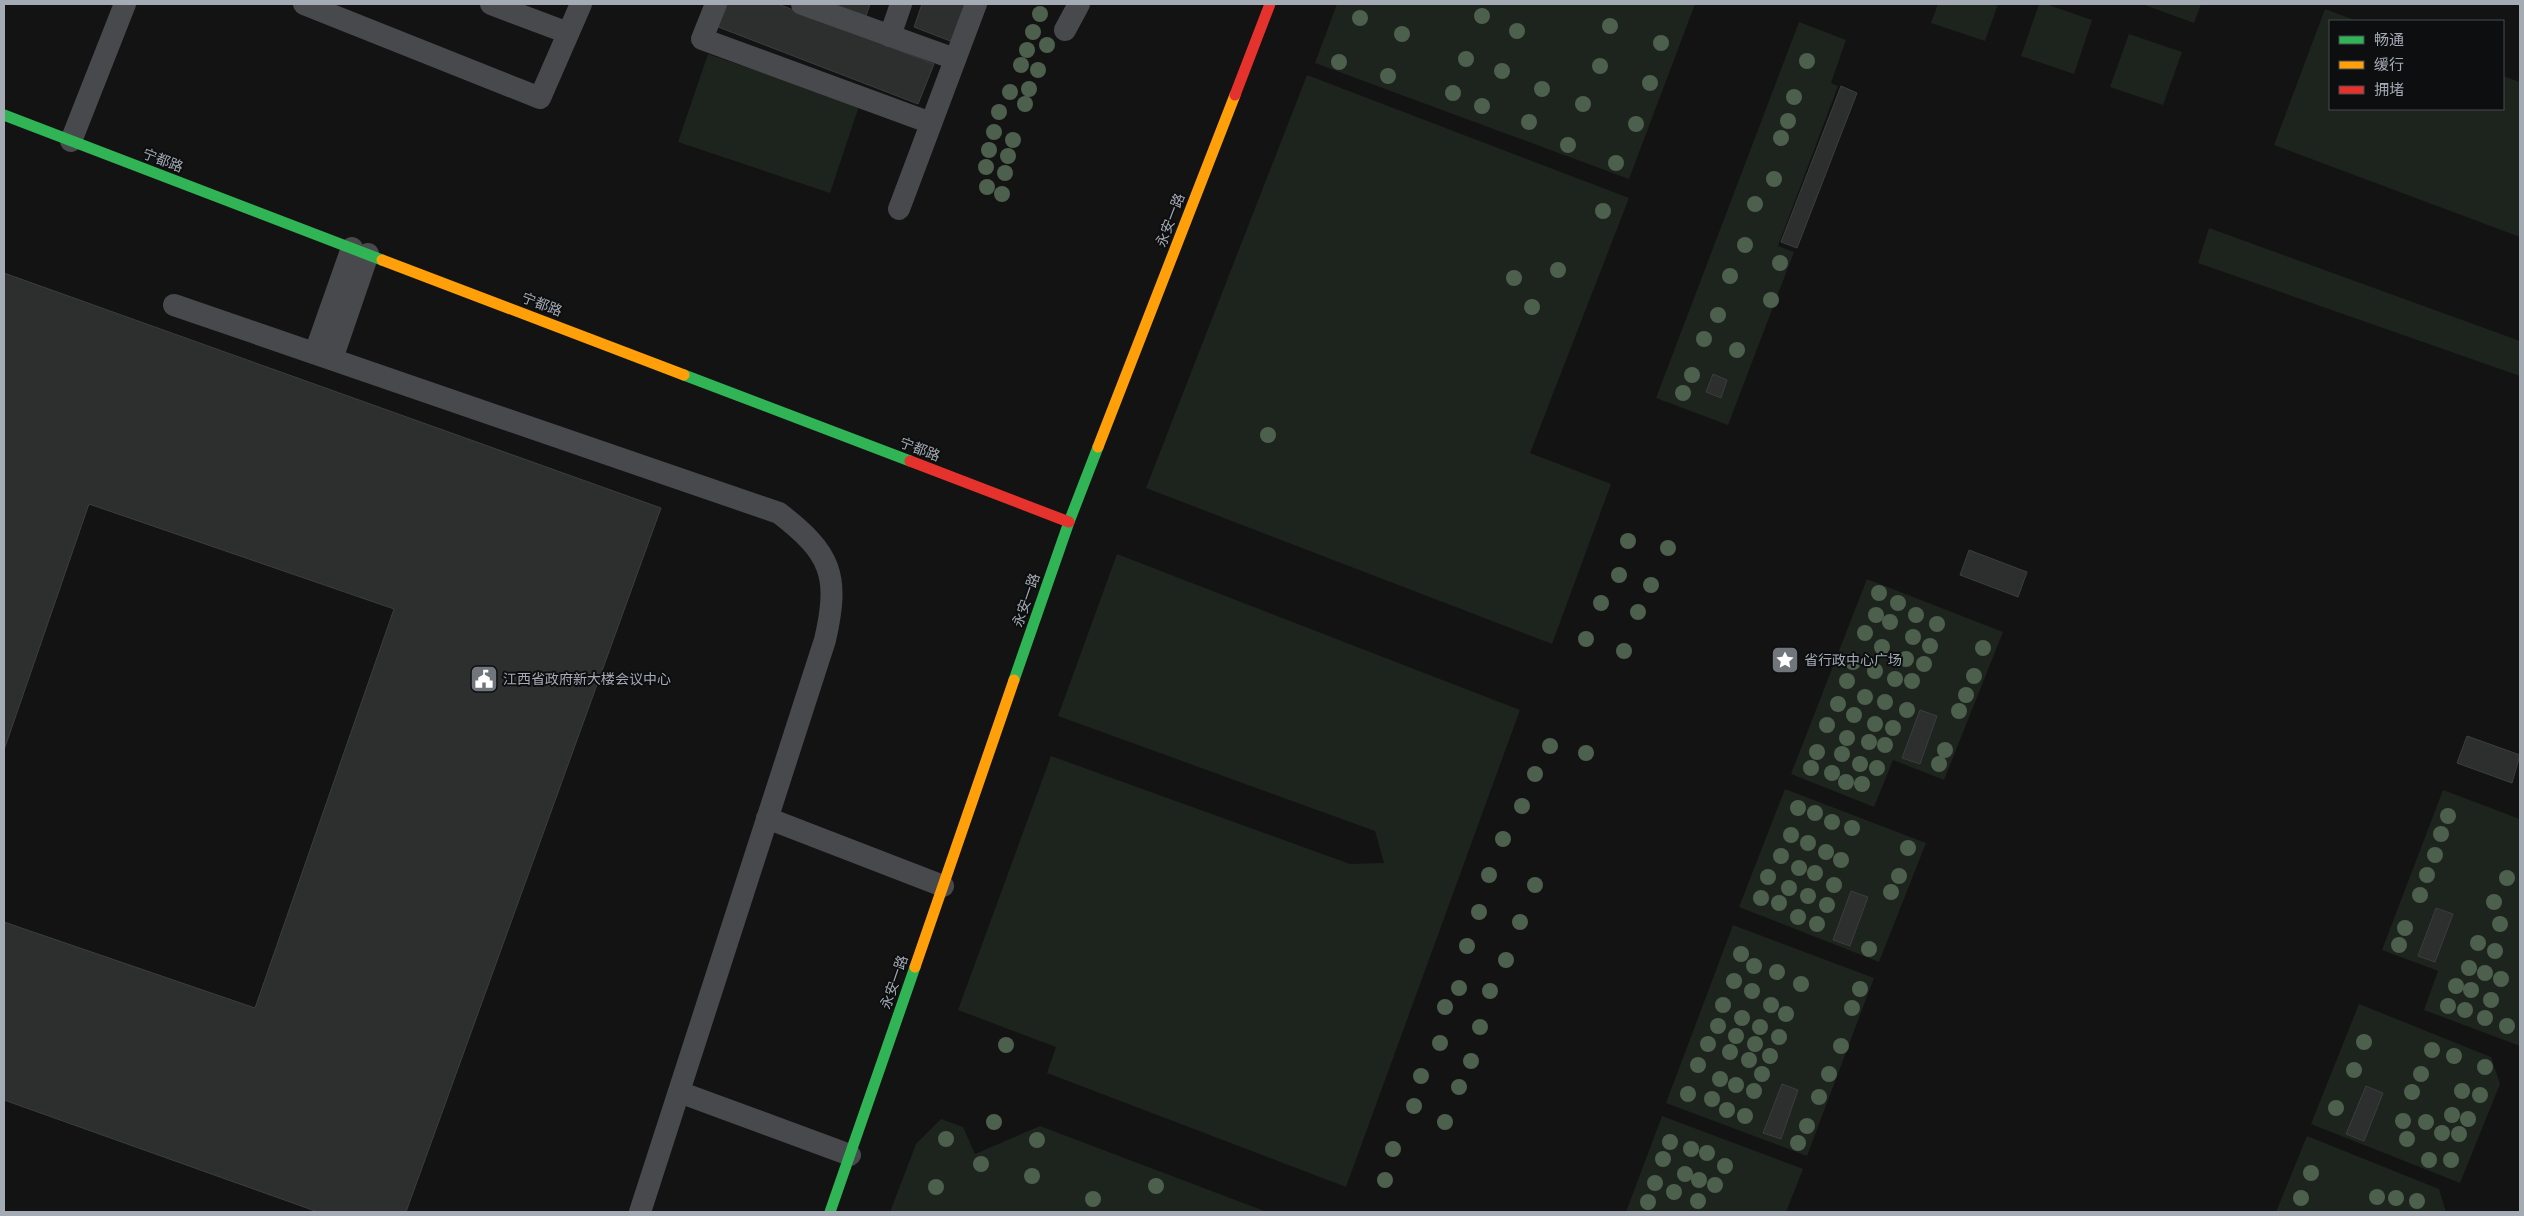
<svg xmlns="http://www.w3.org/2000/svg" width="2524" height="1216" viewBox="0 0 2524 1216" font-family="Lato,'Noto Sans SC',sans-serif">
	<rect width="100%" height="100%" fill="#131313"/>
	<g fill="#1d231d">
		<path d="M1337,4H1695L1629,179L1315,63Z"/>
		<path d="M1938,4H1998L1985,41L1931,23Z"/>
		<path d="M2039,4H2046L2092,20L2074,74L2021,56Z"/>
		<path d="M2142,4H2201L2194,23Z"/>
		<path d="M2325,9L2357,21H2330V109H2503V76L2520,82V237L2274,145Z"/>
		<path d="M1799,22L1846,40L1831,83L1838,86L1778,246L1794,252L1728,425L1656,398Z"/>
		<path d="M2129,34L2182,52L2163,105L2110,87Z"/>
		<path d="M708,54L859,106L830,193L678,142Z"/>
		<path d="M1307,75L1629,198L1530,453L1611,484L1552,644L1146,488Z"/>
		<path d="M2209,228L2520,341V376L2198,263Z"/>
		<path d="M1117,554L1520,710L1346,1187L1047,1073L1056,1047L958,1010L1051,756L1350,864L1384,863L1375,831L1058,716Z"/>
		<path d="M1867,579L2003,632L1944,780L1893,760L1874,807L1791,774Z"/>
		<path d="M1785,789L1926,843L1879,962L1739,907Z"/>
		<path d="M2443,790L2520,819V1046L2424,1010L2438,971L2382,950Z"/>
		<path d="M1733,925L1874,978L1807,1156L1666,1103Z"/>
		<path d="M2359,1004L2491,1057L2500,1084L2460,1183L2311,1124Z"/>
		<path d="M1662,1116L1803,1169L1786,1212H1626Z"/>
		<path d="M941,1119L963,1127L975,1154L1040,1126L1267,1212H890L916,1144Z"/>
		<path d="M2307,1136L2439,1189L2446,1212H2276Z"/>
	</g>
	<g fill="#2d2e2e" stroke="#3b3d3f">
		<path d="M721,4H778L934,64L918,104L713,25Z"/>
		<path d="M829,4H870L866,16Z"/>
		<path d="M922,4H972L958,44L914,27Z"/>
		<path d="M1841,86L1857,93L1797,248L1781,242Z"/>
		<path d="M4,273L661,508L406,1212H318L4,1100V922L255,1008L394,609L89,504L4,750Z"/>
		<path d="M1713,374L1727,380L1721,398L1706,392Z"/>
		<path d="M1969,550L2027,572L2018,597L1960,575Z"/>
		<path d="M1920,710L1937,716L1920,764L1902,758Z"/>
		<path d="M2467,736L2520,755L2512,783L2457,763Z"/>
		<path d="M1851,891L1868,897L1850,946L1833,940Z"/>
		<path d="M2436,908L2453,914L2435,962L2418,956Z"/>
		<path d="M1782,1084L1798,1090L1781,1139L1763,1133Z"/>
		<path d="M2366,1086L2383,1093L2364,1141L2346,1134Z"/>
	</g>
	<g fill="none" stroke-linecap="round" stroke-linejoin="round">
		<g stroke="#48494c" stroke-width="22">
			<path d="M304,4L540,98L581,4"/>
			<path d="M491,4L568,33"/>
			<path d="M716,4L702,39L931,123"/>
			<path d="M802,4L955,59"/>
			<path d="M1065,30L1079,4"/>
			<path d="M890,36L901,4"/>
			<path d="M71,141L125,4"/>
			<path d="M899,209L976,4"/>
			<path d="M174,305L779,513C831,553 840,575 825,640L640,1212"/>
			<path d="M315,353L352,248"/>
			<path d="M332,359L368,254"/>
			<path d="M767,818L943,886"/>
			<path d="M679,1092L850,1155"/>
		</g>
		<g stroke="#30b455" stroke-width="11">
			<path d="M4,115L382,260"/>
			<path d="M684,375L910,461"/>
			<path d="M1014,680L1069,522L1098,447"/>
			<path d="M830,1212L915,967"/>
		</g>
		<g stroke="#ff9f0a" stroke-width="11">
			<path d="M382,260L684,375"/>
			<path d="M1098,447L1235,95"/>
			<path d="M915,967L1014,680"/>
		</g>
		<g stroke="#e5322d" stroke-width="11">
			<path d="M1235,95L1270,4"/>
			<path d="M910,461L1069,522"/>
		</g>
	</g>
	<g fill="#4d604d">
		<circle cx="1040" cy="14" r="8"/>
		<circle cx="1482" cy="16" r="8"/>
		<circle cx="1360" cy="18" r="8"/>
		<circle cx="1610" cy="26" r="8"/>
		<circle cx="1517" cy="31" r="8"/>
		<circle cx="1033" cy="32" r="8"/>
		<circle cx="1402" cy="34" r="8"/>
		<circle cx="1661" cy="43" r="8"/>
		<circle cx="1047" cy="45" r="8"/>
		<circle cx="1027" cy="50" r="8"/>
		<circle cx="1466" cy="59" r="8"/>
		<circle cx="1807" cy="61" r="8"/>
		<circle cx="1339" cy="62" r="8"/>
		<circle cx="1021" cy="65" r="8"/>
		<circle cx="1600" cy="66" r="8"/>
		<circle cx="1038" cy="70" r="8"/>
		<circle cx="1502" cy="71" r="8"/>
		<circle cx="1388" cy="76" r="8"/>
		<circle cx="1650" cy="83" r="8"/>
		<circle cx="1029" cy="89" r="8"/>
		<circle cx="1542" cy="89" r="8"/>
		<circle cx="1010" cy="92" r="8"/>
		<circle cx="1453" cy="93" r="8"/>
		<circle cx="1794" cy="97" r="8"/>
		<circle cx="1025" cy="104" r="8"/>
		<circle cx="1583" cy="104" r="8"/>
		<circle cx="1482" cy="106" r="8"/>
		<circle cx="999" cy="112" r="8"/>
		<circle cx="1788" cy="121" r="8"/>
		<circle cx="1529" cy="122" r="8"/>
		<circle cx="1636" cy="124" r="8"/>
		<circle cx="994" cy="132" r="8"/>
		<circle cx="1781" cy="138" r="8"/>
		<circle cx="1013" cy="140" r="8"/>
		<circle cx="1568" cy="145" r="8"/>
		<circle cx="989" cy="150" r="8"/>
		<circle cx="1008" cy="156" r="8"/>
		<circle cx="1616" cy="163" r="8"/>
		<circle cx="986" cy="167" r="8"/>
		<circle cx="1005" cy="173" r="8"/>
		<circle cx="1774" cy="179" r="8"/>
		<circle cx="987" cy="187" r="8"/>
		<circle cx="1002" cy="194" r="8"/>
		<circle cx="1755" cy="204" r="8"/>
		<circle cx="1603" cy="211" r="8"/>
		<circle cx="1745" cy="245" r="8"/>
		<circle cx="1780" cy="263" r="8"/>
		<circle cx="1558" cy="270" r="8"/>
		<circle cx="1730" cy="276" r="8"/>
		<circle cx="1514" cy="278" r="8"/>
		<circle cx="1771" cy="300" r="8"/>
		<circle cx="1532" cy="307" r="8"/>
		<circle cx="1718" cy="315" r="8"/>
		<circle cx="1704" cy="339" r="8"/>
		<circle cx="1737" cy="350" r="8"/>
		<circle cx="1692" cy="375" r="8"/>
		<circle cx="1683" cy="393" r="8"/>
		<circle cx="1268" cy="435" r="8"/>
		<circle cx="1628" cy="541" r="8"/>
		<circle cx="1668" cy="548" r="8"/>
		<circle cx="1619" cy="575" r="8"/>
		<circle cx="1651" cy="585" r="8"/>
		<circle cx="1879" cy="593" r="8"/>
		<circle cx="1601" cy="603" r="8"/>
		<circle cx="1898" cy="603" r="8"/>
		<circle cx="1638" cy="612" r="8"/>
		<circle cx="1876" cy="615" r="8"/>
		<circle cx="1916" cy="615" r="8"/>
		<circle cx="1890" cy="622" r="8"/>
		<circle cx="1937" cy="624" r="8"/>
		<circle cx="1865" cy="633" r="8"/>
		<circle cx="1913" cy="637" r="8"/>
		<circle cx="1586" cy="639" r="8"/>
		<circle cx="1930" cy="646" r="8"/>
		<circle cx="1882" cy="647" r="8"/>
		<circle cx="1983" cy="648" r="8"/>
		<circle cx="1624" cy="651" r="8"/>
		<circle cx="1906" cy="659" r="8"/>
		<circle cx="1853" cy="662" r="8"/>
		<circle cx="1924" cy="664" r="8"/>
		<circle cx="1875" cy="671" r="8"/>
		<circle cx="1974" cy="676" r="8"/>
		<circle cx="1895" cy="679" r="8"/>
		<circle cx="1847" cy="681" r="8"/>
		<circle cx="1912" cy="681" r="8"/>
		<circle cx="1966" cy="695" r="8"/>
		<circle cx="1865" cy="697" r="8"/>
		<circle cx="1885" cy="702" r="8"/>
		<circle cx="1838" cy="704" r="8"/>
		<circle cx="1907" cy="710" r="8"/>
		<circle cx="1959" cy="711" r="8"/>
		<circle cx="1854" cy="715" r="8"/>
		<circle cx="1875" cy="724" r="8"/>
		<circle cx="1827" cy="725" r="8"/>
		<circle cx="1893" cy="728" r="8"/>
		<circle cx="1847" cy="738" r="8"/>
		<circle cx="1869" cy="742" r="8"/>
		<circle cx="1885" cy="745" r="8"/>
		<circle cx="1550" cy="746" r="8"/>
		<circle cx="1945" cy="750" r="8"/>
		<circle cx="1817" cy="752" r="8"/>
		<circle cx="1586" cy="753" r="8"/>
		<circle cx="1842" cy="754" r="8"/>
		<circle cx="1860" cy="764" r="8"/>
		<circle cx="1939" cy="764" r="8"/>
		<circle cx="1811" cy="768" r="8"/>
		<circle cx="1877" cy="768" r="8"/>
		<circle cx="1832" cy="773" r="8"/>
		<circle cx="1535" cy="774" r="8"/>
		<circle cx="1846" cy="782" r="8"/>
		<circle cx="1862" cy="784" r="8"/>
		<circle cx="1522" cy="806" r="8"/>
		<circle cx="1798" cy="808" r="8"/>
		<circle cx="1815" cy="813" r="8"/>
		<circle cx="2448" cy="816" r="8"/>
		<circle cx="1832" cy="822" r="8"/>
		<circle cx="1852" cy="828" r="8"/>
		<circle cx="2441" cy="834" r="8"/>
		<circle cx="1791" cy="835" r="8"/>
		<circle cx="1503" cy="839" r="8"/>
		<circle cx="1808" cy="843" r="8"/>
		<circle cx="1908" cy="848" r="8"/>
		<circle cx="1826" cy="852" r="8"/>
		<circle cx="2435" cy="855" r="8"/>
		<circle cx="1781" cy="856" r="8"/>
		<circle cx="1841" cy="860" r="8"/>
		<circle cx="1799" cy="868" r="8"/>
		<circle cx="1815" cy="873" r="8"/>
		<circle cx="1489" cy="875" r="8"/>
		<circle cx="2427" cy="875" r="8"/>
		<circle cx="1899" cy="876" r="8"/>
		<circle cx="1768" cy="877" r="8"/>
		<circle cx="2507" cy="878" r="8"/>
		<circle cx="1535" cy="885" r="8"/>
		<circle cx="1834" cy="885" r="8"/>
		<circle cx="1789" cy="888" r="8"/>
		<circle cx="1891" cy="892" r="8"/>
		<circle cx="2420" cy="895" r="8"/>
		<circle cx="1808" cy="896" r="8"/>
		<circle cx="1761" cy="898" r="8"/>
		<circle cx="2494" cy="902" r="8"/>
		<circle cx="1779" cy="903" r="8"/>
		<circle cx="1827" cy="905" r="8"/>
		<circle cx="1479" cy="912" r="8"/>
		<circle cx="1798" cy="917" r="8"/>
		<circle cx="1520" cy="922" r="8"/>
		<circle cx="1817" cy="924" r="8"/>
		<circle cx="2500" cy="924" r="8"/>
		<circle cx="2405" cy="928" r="8"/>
		<circle cx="2478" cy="943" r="8"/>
		<circle cx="2399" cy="945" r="8"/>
		<circle cx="1467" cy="946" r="8"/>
		<circle cx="1869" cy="949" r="8"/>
		<circle cx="2495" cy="951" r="8"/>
		<circle cx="1741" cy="954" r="8"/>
		<circle cx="1506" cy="960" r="8"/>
		<circle cx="1754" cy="966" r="8"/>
		<circle cx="2469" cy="968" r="8"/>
		<circle cx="1777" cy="972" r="8"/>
		<circle cx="2485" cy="973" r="8"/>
		<circle cx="2501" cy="979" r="8"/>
		<circle cx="1734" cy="981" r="8"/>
		<circle cx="1801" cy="984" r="8"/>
		<circle cx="2456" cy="986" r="8"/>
		<circle cx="1459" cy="988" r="8"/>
		<circle cx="1860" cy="989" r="8"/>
		<circle cx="2471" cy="990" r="8"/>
		<circle cx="1490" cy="991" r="8"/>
		<circle cx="1752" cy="991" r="8"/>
		<circle cx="2491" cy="1000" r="8"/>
		<circle cx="1723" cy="1005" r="8"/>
		<circle cx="1771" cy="1005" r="8"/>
		<circle cx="2448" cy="1006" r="8"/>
		<circle cx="1445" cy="1007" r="8"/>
		<circle cx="1852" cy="1008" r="8"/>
		<circle cx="2465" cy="1010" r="8"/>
		<circle cx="1786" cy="1014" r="8"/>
		<circle cx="1742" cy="1018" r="8"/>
		<circle cx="2485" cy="1018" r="8"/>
		<circle cx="1718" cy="1026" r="8"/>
		<circle cx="2507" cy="1026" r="8"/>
		<circle cx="1480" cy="1027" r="8"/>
		<circle cx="1760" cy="1027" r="8"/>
		<circle cx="1736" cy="1036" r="8"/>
		<circle cx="1779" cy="1037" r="8"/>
		<circle cx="2364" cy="1042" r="8"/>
		<circle cx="1440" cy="1043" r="8"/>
		<circle cx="1708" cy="1044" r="8"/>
		<circle cx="1755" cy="1044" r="8"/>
		<circle cx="1006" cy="1045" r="8"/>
		<circle cx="1841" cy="1046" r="8"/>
		<circle cx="2432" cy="1050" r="8"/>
		<circle cx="1730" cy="1052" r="8"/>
		<circle cx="1770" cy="1056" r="8"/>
		<circle cx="2454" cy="1056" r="8"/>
		<circle cx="1749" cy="1060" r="8"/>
		<circle cx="1471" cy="1061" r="8"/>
		<circle cx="1698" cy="1065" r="8"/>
		<circle cx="2485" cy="1067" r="8"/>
		<circle cx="2354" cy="1070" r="8"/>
		<circle cx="1762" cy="1074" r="8"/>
		<circle cx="1829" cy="1074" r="8"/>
		<circle cx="2421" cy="1074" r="8"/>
		<circle cx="1421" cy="1076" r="8"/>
		<circle cx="1720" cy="1079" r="8"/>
		<circle cx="1736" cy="1085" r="8"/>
		<circle cx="1459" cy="1087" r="8"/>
		<circle cx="1754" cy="1091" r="8"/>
		<circle cx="2462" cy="1091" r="8"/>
		<circle cx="2412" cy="1092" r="8"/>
		<circle cx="1688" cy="1094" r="8"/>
		<circle cx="2480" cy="1095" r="8"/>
		<circle cx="1819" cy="1097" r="8"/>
		<circle cx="1712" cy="1099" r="8"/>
		<circle cx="1414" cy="1106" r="8"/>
		<circle cx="2336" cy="1108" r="8"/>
		<circle cx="1727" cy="1110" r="8"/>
		<circle cx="2452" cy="1115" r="8"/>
		<circle cx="1745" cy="1116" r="8"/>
		<circle cx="2468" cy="1119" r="8"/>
		<circle cx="2403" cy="1121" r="8"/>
		<circle cx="994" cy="1122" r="8"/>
		<circle cx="1445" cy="1122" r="8"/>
		<circle cx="2426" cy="1122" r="8"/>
		<circle cx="1807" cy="1126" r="8"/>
		<circle cx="2442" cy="1133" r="8"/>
		<circle cx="2459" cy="1134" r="8"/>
		<circle cx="946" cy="1139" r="8"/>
		<circle cx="2407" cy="1139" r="8"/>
		<circle cx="1037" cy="1140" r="8"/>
		<circle cx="1670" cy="1142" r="8"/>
		<circle cx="1798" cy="1143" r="8"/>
		<circle cx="1393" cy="1149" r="8"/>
		<circle cx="1691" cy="1149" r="8"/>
		<circle cx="1707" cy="1153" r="8"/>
		<circle cx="1663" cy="1159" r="8"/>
		<circle cx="2429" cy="1160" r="8"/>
		<circle cx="2451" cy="1160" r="8"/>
		<circle cx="981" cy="1164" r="8"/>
		<circle cx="1725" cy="1166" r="8"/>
		<circle cx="2311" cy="1173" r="8"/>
		<circle cx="1685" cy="1174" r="8"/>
		<circle cx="1032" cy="1176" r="8"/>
		<circle cx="1385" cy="1180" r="8"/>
		<circle cx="1699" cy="1180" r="8"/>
		<circle cx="1655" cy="1183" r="8"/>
		<circle cx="1715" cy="1185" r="8"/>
		<circle cx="1156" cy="1186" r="8"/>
		<circle cx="936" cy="1187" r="8"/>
		<circle cx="1674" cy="1192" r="8"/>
		<circle cx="2377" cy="1197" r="8"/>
		<circle cx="2301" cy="1198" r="8"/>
		<circle cx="2396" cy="1198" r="8"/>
		<circle cx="1093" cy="1199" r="8"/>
		<circle cx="1698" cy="1201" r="8"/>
		<circle cx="2417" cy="1201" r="8"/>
		<circle cx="1648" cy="1202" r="8"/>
	</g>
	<defs>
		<g id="sight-square" transform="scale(1.4375)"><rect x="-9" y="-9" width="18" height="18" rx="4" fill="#71767c" stroke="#0d0e0f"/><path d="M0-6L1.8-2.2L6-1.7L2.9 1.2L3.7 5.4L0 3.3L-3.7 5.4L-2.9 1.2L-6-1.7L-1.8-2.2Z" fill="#fff"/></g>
		<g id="civic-square" transform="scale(1.4375)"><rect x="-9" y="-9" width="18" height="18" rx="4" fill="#71767c" stroke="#0d0e0f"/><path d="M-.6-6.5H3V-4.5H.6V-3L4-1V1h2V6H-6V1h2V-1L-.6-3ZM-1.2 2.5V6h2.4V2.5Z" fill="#fff"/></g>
	</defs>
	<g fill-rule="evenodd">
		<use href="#sight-square" x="1785" y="660"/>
		<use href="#civic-square" x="484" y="679"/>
	</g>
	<g text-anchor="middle" stroke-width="4" stroke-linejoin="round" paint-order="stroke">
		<g font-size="14" fill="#a4abb4" stroke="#0d0e0f">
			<text transform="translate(163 160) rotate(21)" y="5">宁都路</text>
			<text transform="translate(1170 220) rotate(-69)" y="5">永安一路</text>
			<text transform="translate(542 304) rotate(21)" y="5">宁都路</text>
			<text transform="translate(920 449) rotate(21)" y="5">宁都路</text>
			<text transform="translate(1026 600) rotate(-71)" y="5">永安一路</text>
			<text transform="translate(894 982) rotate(-71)" y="5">永安一路</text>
		</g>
		<g font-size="14" fill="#a4abb4" stroke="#0d0e0f" text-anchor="start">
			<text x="1804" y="665">省行政中心广场</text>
			<text x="503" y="684">江西省政府新大楼会议中心</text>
		</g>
	</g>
	<rect width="2524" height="1216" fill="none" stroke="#a4abb4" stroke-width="10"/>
	<rect x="2329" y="20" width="175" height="90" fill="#0d0e0f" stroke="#494d51"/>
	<rect x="2339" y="36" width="25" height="8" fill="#30b455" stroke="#494d51"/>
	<text x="2374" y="45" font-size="15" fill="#a4abb4">畅通</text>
	<rect x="2339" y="61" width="25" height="8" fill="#ff9f0a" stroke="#494d51"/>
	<text x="2374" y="70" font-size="15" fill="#a4abb4">缓行</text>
	<rect x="2339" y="86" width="25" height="8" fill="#e5322d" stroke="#494d51"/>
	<text x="2374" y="95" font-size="15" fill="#a4abb4">拥堵</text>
</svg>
